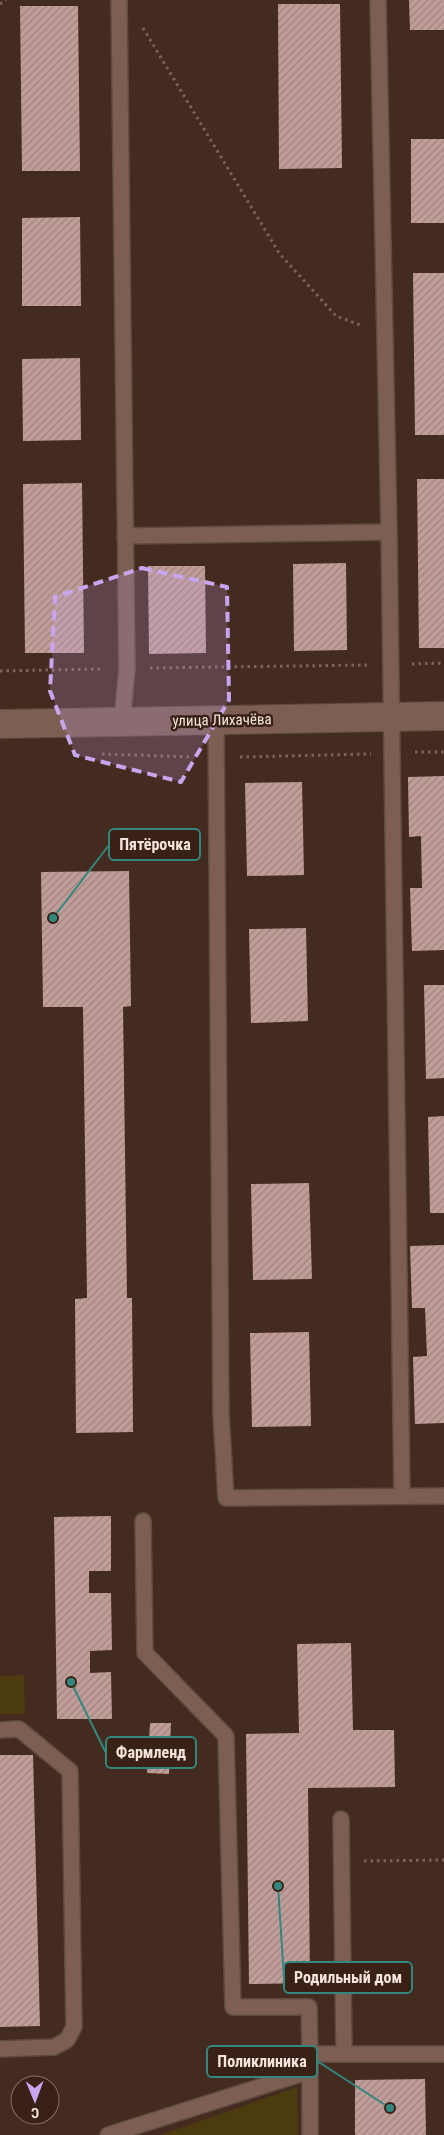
<svg xmlns="http://www.w3.org/2000/svg" width="444" height="2135" viewBox="0 0 444 2135" font-family="'Roboto Condensed',sans-serif">
	<defs>
		<pattern id="building-hatch" width="6" height="6" patternUnits="userSpaceOnUse" patternTransform="scale(1.25)"><rect width="6" height="6" fill="#c19d99"/><path d="M-1 1l2-2M0 6l6-6M5 7l2-2" fill="none" stroke="#9d837f"/></pattern>
	</defs>
	<rect width="100%" height="100%" fill="#442b1f"/>
	<g fill="#4d3b10">
		<path d="M24,1675L25,1714H0V1676Z"/>
		<path d="M297,2087L298,2135H161Z"/>
	</g>
	<g fill="url(#building-hatch)">
		<path d="M409,0H444V30H410Z"/>
		<path d="M278,4H340L342,168L279,169Z"/>
		<path d="M20,6H78L80,171H22Z"/>
		<rect x="411" y="139" width="33" height="84"/>
		<path d="M80,217L81,306H22V218Z"/>
		<path d="M413,273H444V435H415Z"/>
		<path d="M80,358L81,440L23,441L22,359Z"/>
		<path d="M417,479H444V648H419Z"/>
		<path d="M82,483L84,653H25L23,484Z"/>
		<path d="M346,563L347,650L294,651L293,564Z"/>
		<path d="M148,566H205L206,653L149,654Z"/>
		<path d="M444,776V950L412,951L410,888H422L421,836L409,837L408,777Z"/>
		<path d="M302,782L304,875L247,876L245,783Z"/>
		<path d="M129,871L131,1006L123,1007L127,1298H132L133,1432L76,1433L75,1299L87,1298L83,1007H43L41,872Z"/>
		<path d="M306,928L308,1021L251,1023L249,929Z"/>
		<path d="M424,985H444V1078L426,1079Z"/>
		<path d="M444,1116V1213H430L428,1117Z"/>
		<path d="M309,1183L312,1279L253,1280L251,1184Z"/>
		<path d="M444,1245V1423L415,1424L413,1357L427,1356L425,1308H412L410,1246Z"/>
		<path d="M309,1332L311,1426L252,1427L250,1333Z"/>
		<path d="M111,1516V1571H89V1593H111L112,1650L90,1651V1673L111,1672L112,1719H57L54,1517Z"/>
		<path d="M351,1643L353,1730H394L395,1787L308,1788L310,1983L249,1984L246,1734L299,1733L297,1644Z"/>
		<path d="M150,1723H171L169,1774L147,1773Z"/>
		<path d="M0,1755H33L40,2026L0,2027Z"/>
		<path d="M425,2079L426,2135H355V2080Z"/>
	</g>
	<g fill="none" stroke-linecap="round" stroke-linejoin="round">
		<g stroke="#5e4a40" stroke-width="18">
			<g id="service">
				<path d="M119,0L127,669L122,722"/>
				<path d="M389,532L402,1495"/>
				<path d="M125,536L389,532L378,0"/>
				<path d="M216,720L221,1414L226,1498L444,1496"/>
				<path d="M143,1521L145,1653L226,1736L233,2007H309L310,2054"/>
				<path d="M0,1730L19,1729L70,1771L74,2027L67,2040L54,2047L0,2049"/>
				<path d="M341,1819L344,2054"/>
				<path d="M108,2135L310,2071"/>
				<path d="M310,2135V2054H444"/>
			</g>
		</g>
		<g stroke="#5e4a40" stroke-width="30">
			<path id="tertiary" d="M0,724L444,716"/>
		</g>
		<g stroke="#7b655a" stroke-width="3" stroke-dasharray="2.5 4" stroke-linecap="butt">
			<path d="M0,4L6,0"/>
			<path d="M143,28L279,253L336,316L363,326"/>
			<path d="M412,664L444,663"/>
			<path d="M150,668L368,665"/>
			<path d="M0,671L103,669"/>
			<path d="M415,752H444"/>
			<path d="M102,754L193,757"/>
			<path d="M240,757L371,754"/>
			<path d="M364,1861L444,1860"/>
		</g>
		<use href="#service" stroke="#7c5f52" stroke-width="15"/>
		<use href="#tertiary" stroke="#7c5f52" stroke-width="28"/>
	</g>
	<path fill="#c8a6ef" fill-opacity="0.2" stroke="#c8a6ef" stroke-width="4" stroke-dasharray="10 6" stroke-linejoin="round" d="M142,568L227,587L229,700L181,782L75,755L50,691L55,597Z"/>
	<g text-anchor="middle" stroke-width="5" stroke-linejoin="round" paint-order="stroke">
		<g font-size="15" fill="#f6e5de" stroke="#392116">
			<text transform="translate(222 720) rotate(-1)" y="5">улица Лихачёва</text>
		</g>
	</g>
	<path fill="none" stroke="#32877f" stroke-width="2" d="M53 918L109 845M71 1682L106 1753M278 1886L284 1978M390 2108L317 2061"/>
	<g fill="#32877f" stroke="#392116" stroke-width="2">
		<circle cx="53" cy="918" r="5"/>
		<circle cx="71" cy="1682" r="5"/>
		<circle cx="278" cy="1886" r="5"/>
		<circle cx="390" cy="2108" r="5"/>
	</g>
	<g fill="#392116" stroke="#32877f" stroke-width="2">
		<rect x="109" y="829" width="91" height="31" rx="5"/>
		<rect x="106" y="1737" width="90" height="31" rx="5"/>
		<rect x="284" y="1962" width="128" height="31" rx="5"/>
		<rect x="207" y="2046" width="110" height="31" rx="5"/>
	</g>
	<g font-size="16" text-anchor="middle" font-weight="bold" fill="#f6e5de">
		<text x="155" y="850">Пятёрочка</text>
		<text x="151" y="1758">Фармленд</text>
		<text x="348" y="1983">Родильный дом</text>
		<text x="262" y="2067">Поликлиника</text>
	</g>
	<g transform="translate(35 2100) rotate(179)"><circle r="24" fill="#392116" stroke="#856f66"/>
	<path d="M0-4L9 19L0 12L-9 19Z" fill="#c8a6ef"/>
	<text y="-8" font-size="14" font-weight="bold" text-anchor="middle" fill="#f6e5de">С</text>
	</g>
</svg>
